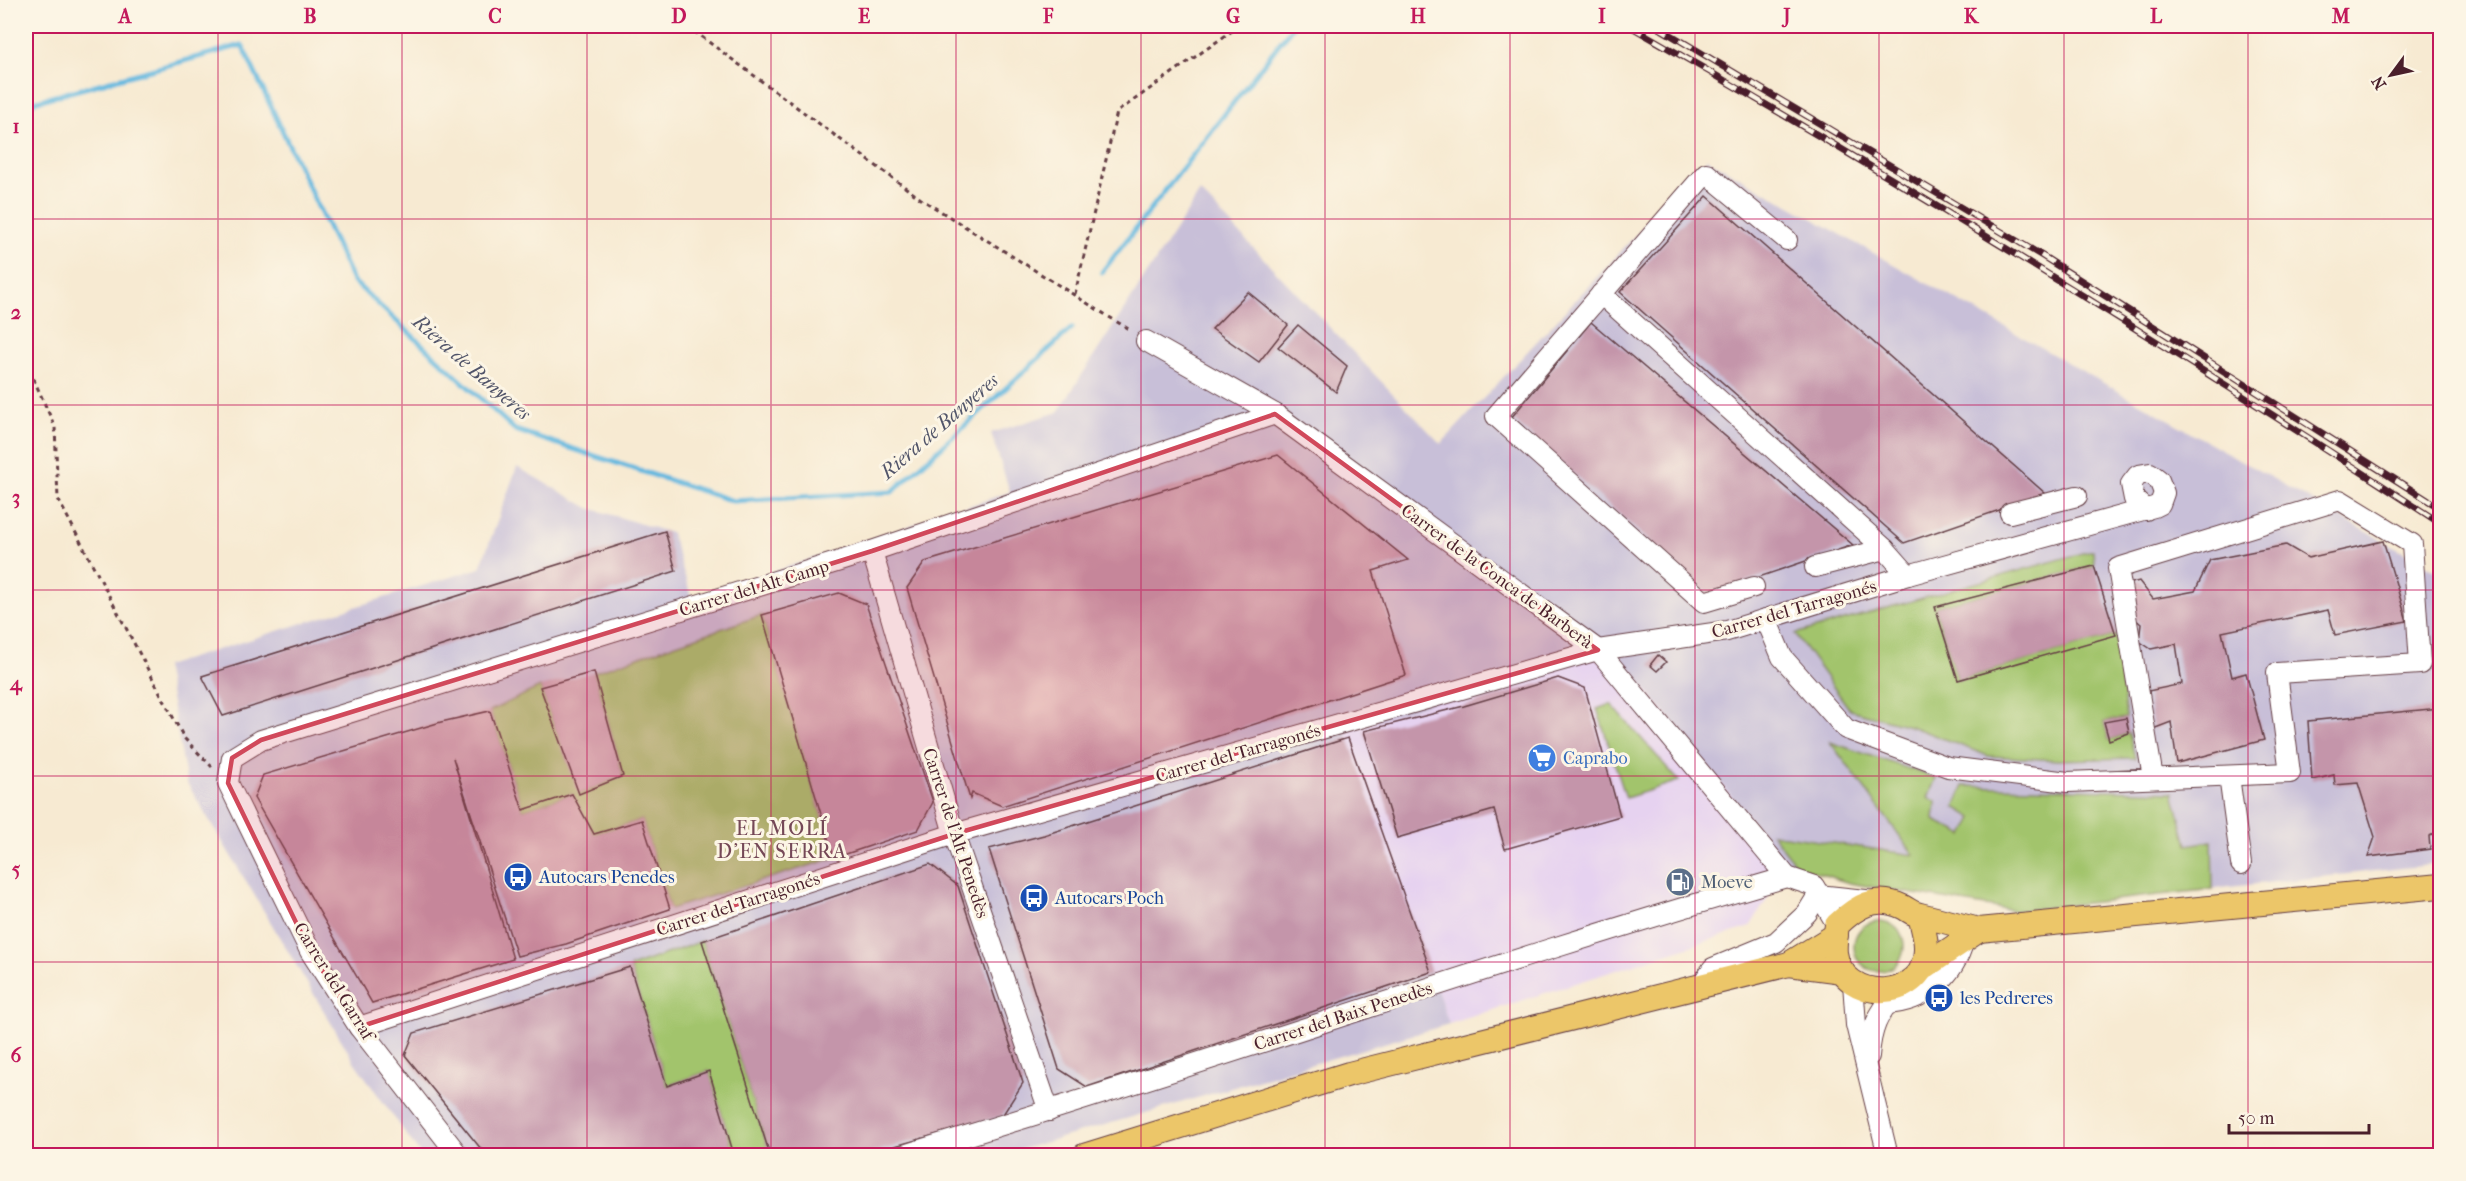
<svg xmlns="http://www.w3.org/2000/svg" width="2466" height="1181" viewBox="0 0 2466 1181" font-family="'IM FELL French Canon',serif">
	<rect width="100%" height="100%" fill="#fcf5e5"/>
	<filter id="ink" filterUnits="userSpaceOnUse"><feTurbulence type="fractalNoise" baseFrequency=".0167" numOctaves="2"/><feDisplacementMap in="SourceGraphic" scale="12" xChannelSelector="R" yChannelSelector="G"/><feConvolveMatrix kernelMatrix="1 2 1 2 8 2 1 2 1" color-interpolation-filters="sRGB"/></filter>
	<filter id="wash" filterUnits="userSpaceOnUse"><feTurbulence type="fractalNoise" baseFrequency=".008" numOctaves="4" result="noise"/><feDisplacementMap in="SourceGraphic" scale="24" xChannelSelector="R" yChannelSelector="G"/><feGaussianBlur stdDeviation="1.35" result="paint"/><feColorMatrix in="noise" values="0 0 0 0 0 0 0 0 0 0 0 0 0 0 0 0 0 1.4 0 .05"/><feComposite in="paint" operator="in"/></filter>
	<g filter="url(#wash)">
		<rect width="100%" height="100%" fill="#f7ead2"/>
		<path fill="#e6d2f0" d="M1612,646L1787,866L1750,927L1449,1024L1345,730Z"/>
		<path fill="#c8bfd8" d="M1707,159L2438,572L2440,582V864L2007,911L1797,866H1787L1612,646L1345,730L1449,1024L1002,1155H421L355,1063L187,783L165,666L480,568L517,467L589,508L671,533L692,599L1010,492L991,433L1058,412L1200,192L1441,444Z"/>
		<g fill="#a2c46c" stroke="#76724c" stroke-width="1.5">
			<path d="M2093,550L2094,566L1935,607L1958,680L2116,635L2126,718L2104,722L2109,740L2129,733L2135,758L2058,760L1988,756L1913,727L1850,710L1795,634Z"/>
			<path d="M762,615L834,858L670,909L642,820L594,834L572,794L523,810L490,711L540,687L580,794L623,775L594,672Z"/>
			<path d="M1611,704L1679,781L1626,798L1597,709Z"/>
			<path d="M1830,742L1936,778L1928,798L1936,801L1934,820L1964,835L1973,818L1955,807L1964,786L2173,792L2187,845L2212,841L2213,889L2015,911L1849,883L1797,866L1772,834L1914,855Z"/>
			<circle cx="1879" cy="946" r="25"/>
			<path d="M702,941L770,1155H734L709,1071L667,1086L630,967Z"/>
		</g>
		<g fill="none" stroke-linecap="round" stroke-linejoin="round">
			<g stroke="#62b8df" stroke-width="5">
				<path d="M26,104L242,45L353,281L515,430L733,501L892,492L1072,328"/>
				<path d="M1102,272L1293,26"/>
			</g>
		</g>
		<g id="blocks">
			<g fill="#c495aa">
				<path d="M1707,196L2046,494L1904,543L1620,292Z"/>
				<path d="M1248,292L1288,325L1259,362L1212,329Z"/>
				<path d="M1591,322L1853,545L1709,594L1511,418Z"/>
				<path d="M1298,325L1347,366L1336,392L1278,347Z"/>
				<path d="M1278,455L1408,560L1373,571L1406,675L1002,806L972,793L970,799L907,588L925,562Z"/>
				<path d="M665,531L676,571L223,716L202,676Z"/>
				<path d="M2383,541L2407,621L2335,635L2328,610L2222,632L2232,677L2246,673L2264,740L2177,763L2171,722L2153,729L2148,691L2182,684L2176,644L2151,649L2139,641L2141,624L2131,615L2128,584L2139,581L2153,599L2195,591L2210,560L2286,545L2308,558Z"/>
				<path d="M2094,566L2116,635L1958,680L1935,607Z"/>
				<path d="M839,593L866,604L933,802L918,830L834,858L762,615Z"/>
				<path d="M1658,655L1666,662L1657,671L1650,665Z"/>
				<path d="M594,672L623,776L579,794L540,687Z"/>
				<path d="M1558,678L1585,688L1620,816L1505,849L1494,810L1397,838L1364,731L1464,706Z"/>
				<path d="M2440,708V832L2429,836L2430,849L2368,857L2375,837L2358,783L2335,785L2334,775L2312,780L2308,721Z"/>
				<path d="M490,711L523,810L572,794L594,834L642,820L670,909L566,944L517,956L453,758L513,959L372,1003L254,798L263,775L441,722Z"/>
				<path d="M2126,718L2129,733L2109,740L2104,722Z"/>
				<path d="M1348,738L1431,972L1087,1087L1059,1069L989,849L1044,835Z"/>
				<path d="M930,864L958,886L1023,1083L1002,1116L863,1155H770L702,941Z"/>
				<path d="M630,967L667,1086L709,1071L734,1155H486L405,1055L414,1033Z"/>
			</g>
		</g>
	</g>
	<g filter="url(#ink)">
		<use href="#blocks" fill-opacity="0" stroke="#643d44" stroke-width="1.5"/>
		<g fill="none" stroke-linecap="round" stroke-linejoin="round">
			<g stroke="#643d44" stroke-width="22">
				<g id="minor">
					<path d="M1601,294L1885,549L1908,575"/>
					<path d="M1146,341L1275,414L1598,650L1787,877L1814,886L1837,925"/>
					<path d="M2010,513L2077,496"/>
					<path d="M872,551L954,834L1049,1111"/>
					<path d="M1815,567L1885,549"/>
					<path d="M1754,587L1704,602L1496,416L1706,173L1787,240"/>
					<path d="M1766,619L1782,657L1846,729L1948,767L2068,782L2290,773L2277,673L2420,664L2412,544L2340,500L2118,568L2153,778"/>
					<path d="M2229,776L2241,864"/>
					<path d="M1818,895L1875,901"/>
					<path d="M1853,983L1856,1025L1888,1156"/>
					<path d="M1700,987L1713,968L1776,942L1807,913L1818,895"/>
					<path d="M1886,1004C1925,1002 1954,977 1964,940"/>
					<path d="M359,1027L954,834L1598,650L1727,631L1908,575L2154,507L2160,504L2164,493L2159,480L2150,473L2138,475L2131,484L2134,499L2146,510"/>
					<path d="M1869,1056C1871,1030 1877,1014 1895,995"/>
					<path d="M459,1156L359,1027L310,951L228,783L232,758L261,740L872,551L1275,414"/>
					<path d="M900,1156C1197,1068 1489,963 1787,877"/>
				</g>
			</g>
			<g stroke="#643d44" stroke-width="26">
				<g id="major">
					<path d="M1920,915C1922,925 1926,937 1926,947C1928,1002 1842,1005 1835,953C1834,944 1836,933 1837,925C1857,906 1876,894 1903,907C1909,910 1912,914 1920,915L1979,930L2440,886"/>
					<path d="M1789,964L1842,971"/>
					<path d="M1920,970L1979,930"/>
					<path d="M1084,1156L1349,1074L1789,964L1836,935"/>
				</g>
			</g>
			<g stroke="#643d44" stroke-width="3" stroke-dasharray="4.5 4.5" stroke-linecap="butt">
				<path d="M687,26L921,199L1130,330"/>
				<path d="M1075,294L1117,112L1239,26"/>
				<path d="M26,362L55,427L58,499L184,738L212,767"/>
			</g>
			<use href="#minor" stroke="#fff" stroke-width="20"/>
			<use href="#major" stroke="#ecc669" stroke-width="24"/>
			<g stroke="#4a1f2b" stroke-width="7">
				<g id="rail">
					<path d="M1630,26C1905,183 2175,350 2440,523"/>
					<path d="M1656,26L2044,257L2440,508"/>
				</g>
			</g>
			<use href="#rail" stroke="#fcf5e5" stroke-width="4.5" stroke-dasharray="14" stroke-linecap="butt"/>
		</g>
	</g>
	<path fill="#d1495b" fill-opacity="0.2" stroke="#d1495b" stroke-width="4.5" stroke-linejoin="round" d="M1275,414L1598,650L954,834L359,1027L310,951L228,783L232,758L261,740L872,551Z"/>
	<path fill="none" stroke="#c2185b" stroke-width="1.5" stroke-opacity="0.55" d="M218,26V1156M402,26V1156M587,26V1156M771,26V1156M956,26V1156M1141,26V1156M1325,26V1156M1510,26V1156M1695,26V1156M1879,26V1156M2064,26V1156M2248,26V1156M26,219H2440M26,405H2440M26,590H2440M26,776H2440M26,962H2440"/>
	<defs>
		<g id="supermarket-disc" transform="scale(1.5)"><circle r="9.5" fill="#3f7fe0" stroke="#fcf5e5"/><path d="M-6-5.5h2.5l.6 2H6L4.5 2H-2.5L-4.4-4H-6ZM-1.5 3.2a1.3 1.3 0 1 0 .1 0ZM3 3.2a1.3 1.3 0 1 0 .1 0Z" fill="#fff"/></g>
		<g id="bus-disc" transform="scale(1.5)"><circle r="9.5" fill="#1a4fb4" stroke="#fcf5e5"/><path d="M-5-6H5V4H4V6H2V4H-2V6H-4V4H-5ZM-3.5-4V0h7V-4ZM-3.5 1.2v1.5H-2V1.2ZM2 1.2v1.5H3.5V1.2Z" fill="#fff"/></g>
		<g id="fuel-disc" transform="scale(1.5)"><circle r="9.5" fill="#5c6f8a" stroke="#fcf5e5"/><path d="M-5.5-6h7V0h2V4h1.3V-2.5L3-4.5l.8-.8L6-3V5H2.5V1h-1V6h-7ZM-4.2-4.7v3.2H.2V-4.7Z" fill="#fff"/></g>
	</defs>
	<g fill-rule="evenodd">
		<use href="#supermarket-disc" x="1542" y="758"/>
		<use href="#bus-disc" x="518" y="877"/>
		<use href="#fuel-disc" x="1680" y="882"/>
		<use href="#bus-disc" x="1034" y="898"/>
		<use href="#bus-disc" x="1939" y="998"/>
	</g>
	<g text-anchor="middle" stroke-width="6" stroke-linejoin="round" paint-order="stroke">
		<g font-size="18" fill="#4a1f2b" stroke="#fcf5e5">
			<text transform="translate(1497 576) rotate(36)" y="6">Carrer de la Conca de Barberà</text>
			<text transform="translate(754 588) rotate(-17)" y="6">Carrer del Alt Camp</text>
			<text transform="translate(1794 609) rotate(-16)" y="6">Carrer del Tarragonés</text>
			<text transform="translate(1238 753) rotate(-16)" y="6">Carrer del Tarragonés</text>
			<text transform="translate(956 833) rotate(72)" y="6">Carrer de l'Alt Penedès</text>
			<text transform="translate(738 904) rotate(-18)" y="6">Carrer del Tarragonés</text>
			<text transform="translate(334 981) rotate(58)" y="6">Carrer del Garraf</text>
			<text transform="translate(1343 1016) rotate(-18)" y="6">Carrer del Baix Penedès</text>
		</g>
		<g font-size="18" fill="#366cbe" stroke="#fcf5e5" text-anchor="start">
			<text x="1563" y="764">Caprabo</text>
		</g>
		<g font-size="18" fill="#164399" stroke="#fcf5e5" text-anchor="start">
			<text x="539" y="883">Autocars Penedes</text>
			<text x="1055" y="904">Autocars Poch</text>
			<text x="1960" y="1004">les Pedreres</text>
		</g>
		<g font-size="18" fill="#4e5e75" stroke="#fcf5e5" text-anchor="start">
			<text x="1701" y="888">Moeve</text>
		</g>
		<g font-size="20" font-style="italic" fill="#52556a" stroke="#fcf5e5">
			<text transform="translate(472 367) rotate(41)" y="7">Riera de Banyeres</text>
			<text transform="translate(939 426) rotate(-41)" y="7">Riera de Banyeres</text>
		</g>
		<g font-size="20" letter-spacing="1.5" fill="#754857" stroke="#fcf5e5">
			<text x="782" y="835">EL MOLÍ<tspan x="782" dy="23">D'EN SERRA</tspan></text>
		</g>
	</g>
	<rect width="2466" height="1181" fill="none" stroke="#fcf5e5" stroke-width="66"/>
	<g transform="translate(2391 75) rotate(237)" stroke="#fcf5e5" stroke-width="4.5" paint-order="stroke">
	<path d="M0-4.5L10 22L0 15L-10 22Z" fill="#4a1f2b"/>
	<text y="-9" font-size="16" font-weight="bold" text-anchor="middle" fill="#4a1f2b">N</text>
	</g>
	<path d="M2229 1124v9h140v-9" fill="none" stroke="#4a1f2b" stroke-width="3"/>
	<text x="2238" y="1124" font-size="18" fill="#4a1f2b" stroke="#fcf5e5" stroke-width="4.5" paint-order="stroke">50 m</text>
	<rect x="33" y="33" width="2400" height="1115" fill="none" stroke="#c2185b" stroke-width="2"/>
	<g font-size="20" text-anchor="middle" font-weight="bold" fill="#c2185b">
		<text x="125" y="23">A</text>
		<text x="310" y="23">B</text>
		<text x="495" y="23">C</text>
		<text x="679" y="23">D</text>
		<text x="864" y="23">E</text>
		<text x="1048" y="23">F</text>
		<text x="1233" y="23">G</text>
		<text x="1418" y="23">H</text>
		<text x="1602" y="23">I</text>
		<text x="1787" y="23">J</text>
		<text x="1971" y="23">K</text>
		<text x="2156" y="23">L</text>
		<text x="2341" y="23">M</text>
		<text x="16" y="133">1</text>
		<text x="16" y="319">2</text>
		<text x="16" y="504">3</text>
		<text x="16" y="690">4</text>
		<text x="16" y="876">5</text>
		<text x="16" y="1062">6</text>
	</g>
</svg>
